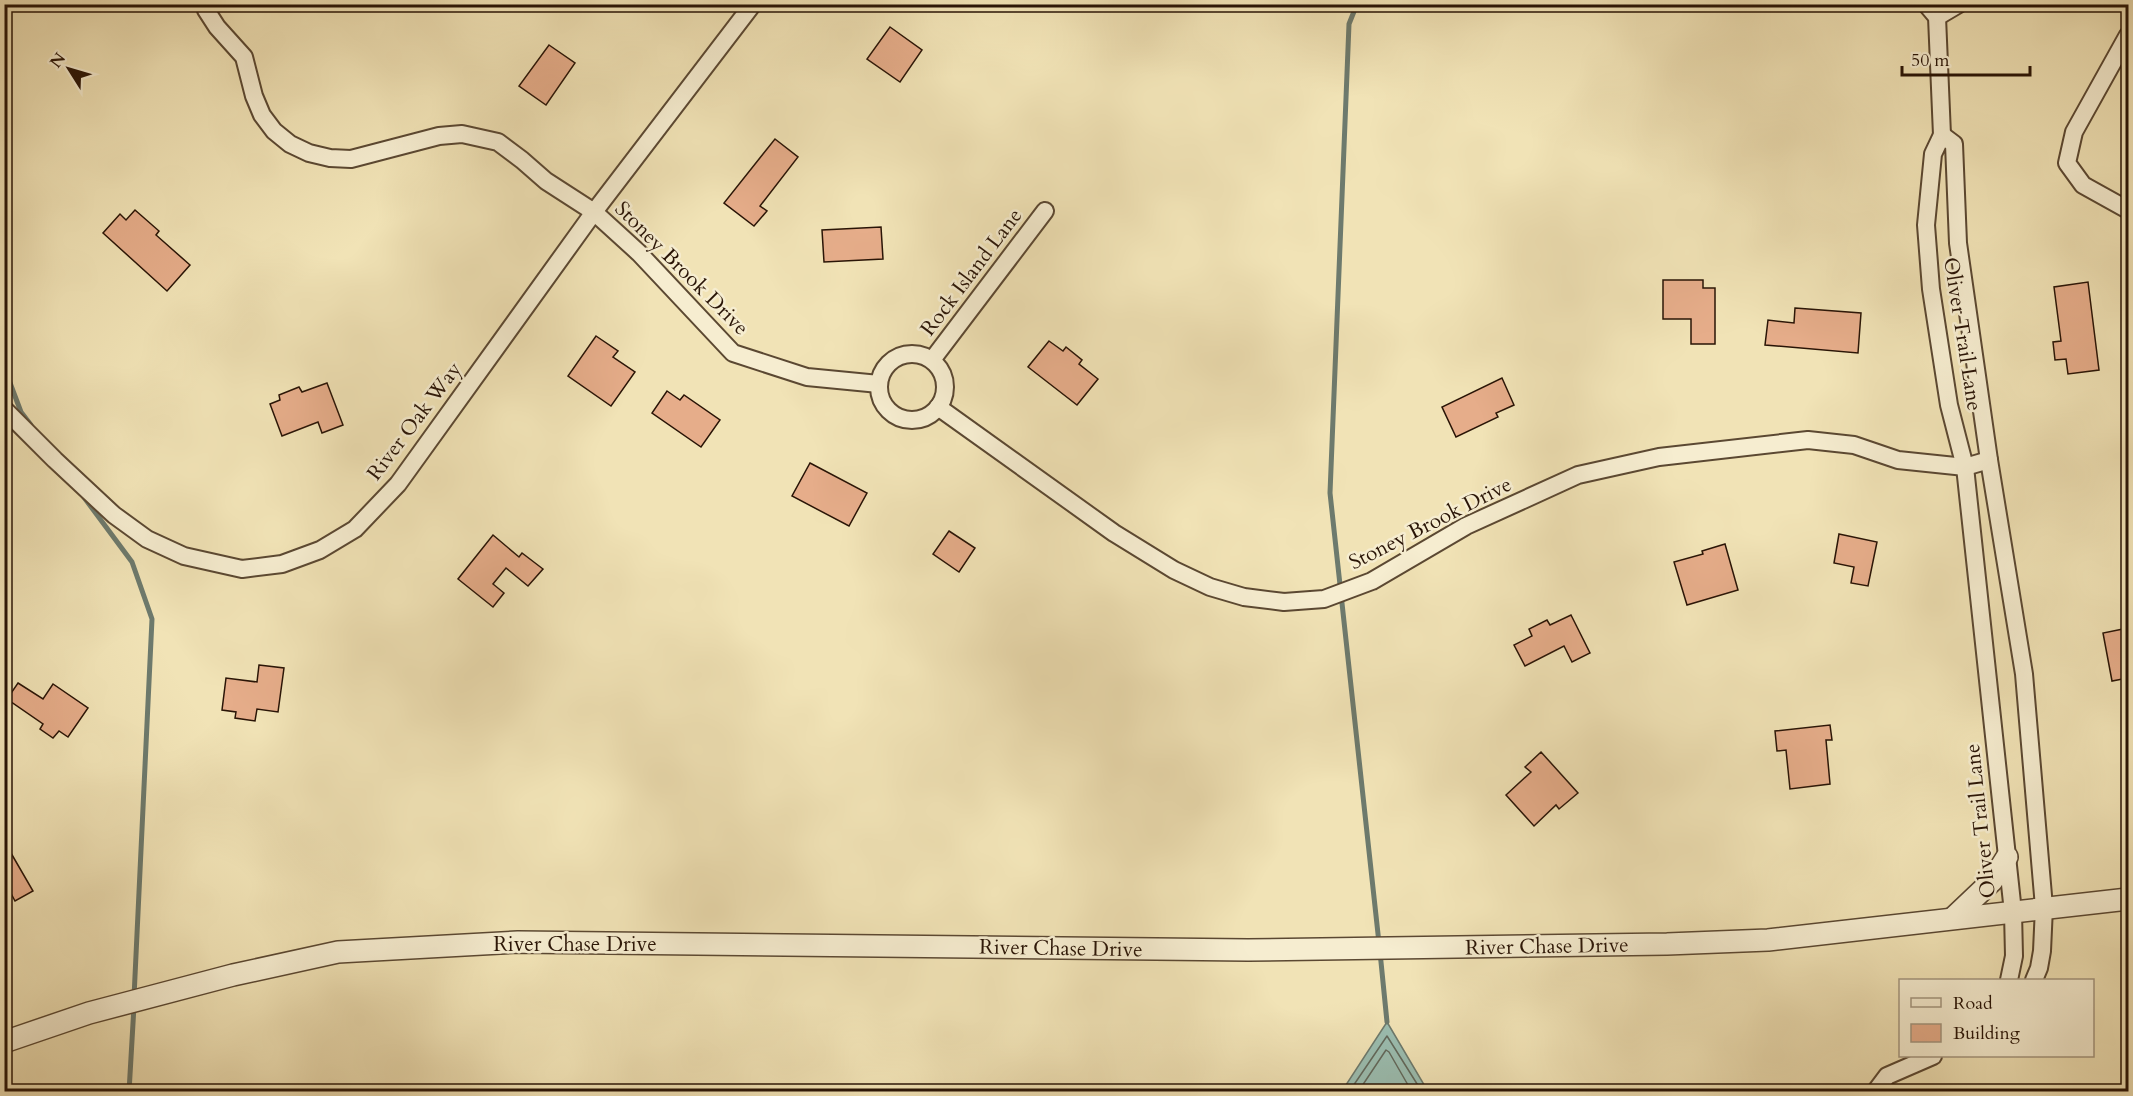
<svg xmlns="http://www.w3.org/2000/svg" width="2133" height="1096" viewBox="0 0 2133 1096" font-family="Cardo,serif">
	<rect width="100%" height="100%" fill="#f1e3b6"/>
	<filter id="stains"><feTurbulence type="fractalNoise" baseFrequency=".00333" numOctaves="4"/><feColorMatrix values="0 0 0 0 .2 0 0 0 0 .09 0 0 0 0 .02 0 0 0 .5 -.17"/></filter>
	<radialGradient id="worn" r=".72"><stop offset=".6" stop-color="#630" stop-opacity="0"/><stop offset="1" stop-color="#630" stop-opacity=".3"/></radialGradient>
	<path fill="#9bbeb1" stroke="#6d7a6d" stroke-width="1.5" d="M1387,1022L1426,1088L1424,1091H1342Z"/>
	<g fill="none" stroke-linecap="round" stroke-linejoin="round">
		<g stroke="#62695c" stroke-width="1.5">
			<path d="M1349,1092L1387,1036L1419,1087V1092"/>
			<path d="M1358,1092L1386,1050L1389,1052L1412,1092"/>
		</g>
		<g stroke="#6d7a6d" stroke-width="5">
			<path d="M1357,4L1349,24L1330,493L1379,943"/>
			<path d="M4,367L21,412L31,425"/>
			<path d="M83,496L132,562L152,619L134,997"/>
			<path d="M1380,952L1387,1022"/>
			<path d="M129,1092L134,1006"/>
		</g>
	</g>
	<g fill="#e6ad8a" stroke="#291406" stroke-width="1.5">
		<path d="M890,27L922,50L900,82L867,59Z"/>
		<path d="M549,45L575,63L546,105L519,86Z"/>
		<path d="M775,139L798,157L760,206L767,211L754,226L724,203Z"/>
		<path d="M135,210L159,231L156,235L190,265L167,291L103,233L120,214L126,220Z"/>
		<path d="M881,227L883,259L824,262L822,230Z"/>
		<path d="M1663,280H1703V288H1715V344H1691V319H1663Z"/>
		<path d="M2088,282L2099,370L2068,374L2066,359L2055,360L2053,342L2061,341L2054,287Z"/>
		<path d="M1795,308L1861,313L1858,353L1765,345L1768,320L1794,323Z"/>
		<path d="M596,336L618,351L613,357L635,372L611,406L568,376Z"/>
		<path d="M1049,341L1063,351L1066,347L1082,360L1079,364L1098,379L1077,405L1028,367Z"/>
		<path d="M1502,378L1514,405L1496,413L1498,417L1456,437L1442,407Z"/>
		<path d="M327,383L343,425L322,433L318,422L282,436L270,404L280,400L279,395L299,387L302,392Z"/>
		<path d="M667,391L680,400L684,395L720,420L701,447L652,413Z"/>
		<path d="M810,463L867,493L849,526L792,496Z"/>
		<path d="M949,531L975,548L959,572L933,554Z"/>
		<path d="M1839,534L1877,542L1868,586L1851,583L1854,567L1834,563Z"/>
		<path d="M493,535L519,557L522,553L543,569L528,586L506,568L493,584L504,593L493,607L458,579Z"/>
		<path d="M1725,544L1738,590L1687,605L1674,562L1703,554L1702,551Z"/>
		<path d="M1571,615L1590,653L1572,662L1564,646L1525,666L1514,645L1532,636L1529,629L1547,620L1550,625Z"/>
		<path d="M2128,628V678L2112,681L2103,633Z"/>
		<path d="M259,665L284,668L278,712L257,709L255,721L235,718L236,712L222,710L226,678L257,682Z"/>
		<path d="M18,683L43,699L53,684L88,708L68,737L59,731L53,738L40,729L43,724L7,699Z"/>
		<path d="M1830,725L1832,740H1826L1830,784L1790,789L1786,750L1777,751L1775,731Z"/>
		<path d="M1541,752L1578,793L1559,809L1556,805L1534,826L1506,795L1531,772L1525,767Z"/>
		<path d="M4,841L33,891L15,901L7,886L4,888Z"/>
	</g>
	<g fill="none" stroke-linecap="round" stroke-linejoin="round">
		<g stroke="#5b4832" stroke-width="20">
			<g id="minor">
				<path d="M205,4L206,10L217,27L244,57L254,96L262,115L274,131L290,144L309,153L330,158L351,159L439,136L462,134L498,142L522,160L546,181L594,212L639,253L733,353L807,377L879,384"/>
				<path d="M1926,4L1937,17L1942,135"/>
				<path d="M1937,17L1959,4"/>
				<path d="M2128,35L2074,132L2067,163L2083,185L2128,210"/>
				<circle cx="912" cy="387" r="33"/>
				<path d="M932,360L1045,211"/>
				<path d="M938,407L1114,533L1174,570L1210,587L1244,597L1284,602L1324,599L1372,581L1466,526L1578,475L1659,457L1808,440L1854,445L1898,460L1965,467L1989,460"/>
				<path d="M4,409L55,460L114,515L147,539L184,556L242,569L282,564L320,550L355,529L398,484L594,212L753,4"/>
				<path d="M2009,980L2014,956L2013,912L1965,467L1949,405L1931,289L1926,225L1933,154L1942,135L1954,144L1958,243L1989,460L2024,674L2044,907L2042,951L2039,968L2034,980"/>
				<path d="M1875,1092L1887,1076L1933,1056"/>
			</g>
		</g>
		<g stroke="#5b4832" stroke-width="24">
			<g id="tertiary">
				<path d="M1953,918L1992,881L2007,857"/>
				<path d="M4,1042L89,1013L233,975L338,952L518,942L1248,950L1667,944L1768,940L2128,899"/>
			</g>
		</g>
		<use href="#minor" stroke="#f6edd0" stroke-width="16"/>
		<use href="#tertiary" stroke="#f6edd0" stroke-width="21"/>
	</g>
	<g text-anchor="middle" stroke-width="5" stroke-linejoin="round" paint-order="stroke">
		<g font-size="21" fill="#291406" stroke="#f6edd0">
			<text transform="translate(682 268) rotate(45)" y="7">Stoney Brook Drive</text>
			<text transform="translate(971 272) rotate(-53)" y="7">Rock Island Lane</text>
			<text transform="translate(1963 334) rotate(81)" y="7">Oliver Trail Lane</text>
			<text transform="translate(414 421) rotate(-53)" y="7">River Oak Way</text>
			<text transform="translate(1430 523) rotate(-27)" y="7">Stoney Brook Drive</text>
			<text transform="translate(1980 821) rotate(-96)" y="7">Oliver Trail Lane</text>
			<text x="575" y="951">River Chase Drive</text>
			<text transform="translate(1547 946) rotate(-1)" y="7">River Chase Drive</text>
			<text transform="translate(1061 948) rotate(1)" y="7">River Chase Drive</text>
		</g>
	</g>
	<rect width="2133" height="1096" fill="none" stroke="#f1e3b6" stroke-width="24"/>
	<rect x="6" y="6" width="2121" height="1084" fill="none" stroke="#291406" stroke-width="3"/>
	<rect x="12" y="12" width="2109" height="1072" fill="none" stroke="#291406" stroke-width="1.5"/>
	<rect x="1899" y="979" width="195" height="78" fill="#f6edd0" stroke="#a4967f" stroke-width="1.5"/>
	<rect x="1911" y="998" width="30" height="9" fill="#f6edd0" stroke="#a4967f" stroke-width="1.5"/>
	<text x="1953" y="1009" font-size="18" fill="#291406">Road</text>
	<rect x="1911" y="1024" width="30" height="18" fill="#e6ad8a" stroke="#a4967f" stroke-width="1.5"/>
	<text x="1953" y="1039" font-size="18" fill="#291406">Building</text>
	<g transform="translate(69 69) rotate(307)" stroke="#f6edd0" stroke-width="4.5" paint-order="stroke">
	<path d="M0-4.5L10 22L0 15L-10 22Z" fill="#291406"/>
	<text y="-9" font-size="16" font-weight="bold" text-anchor="middle" fill="#291406">N</text>
	</g>
	<path d="M1902 66v9h128v-9" fill="none" stroke="#291406" stroke-width="3"/>
	<text x="1911" y="66" font-size="18" fill="#291406" stroke="#f6edd0" stroke-width="4.5" paint-order="stroke">50 m</text>
	<rect width="100%" height="100%" filter="url(#stains)"/>
	<rect width="100%" height="100%" fill="url(#worn)"/>
</svg>
